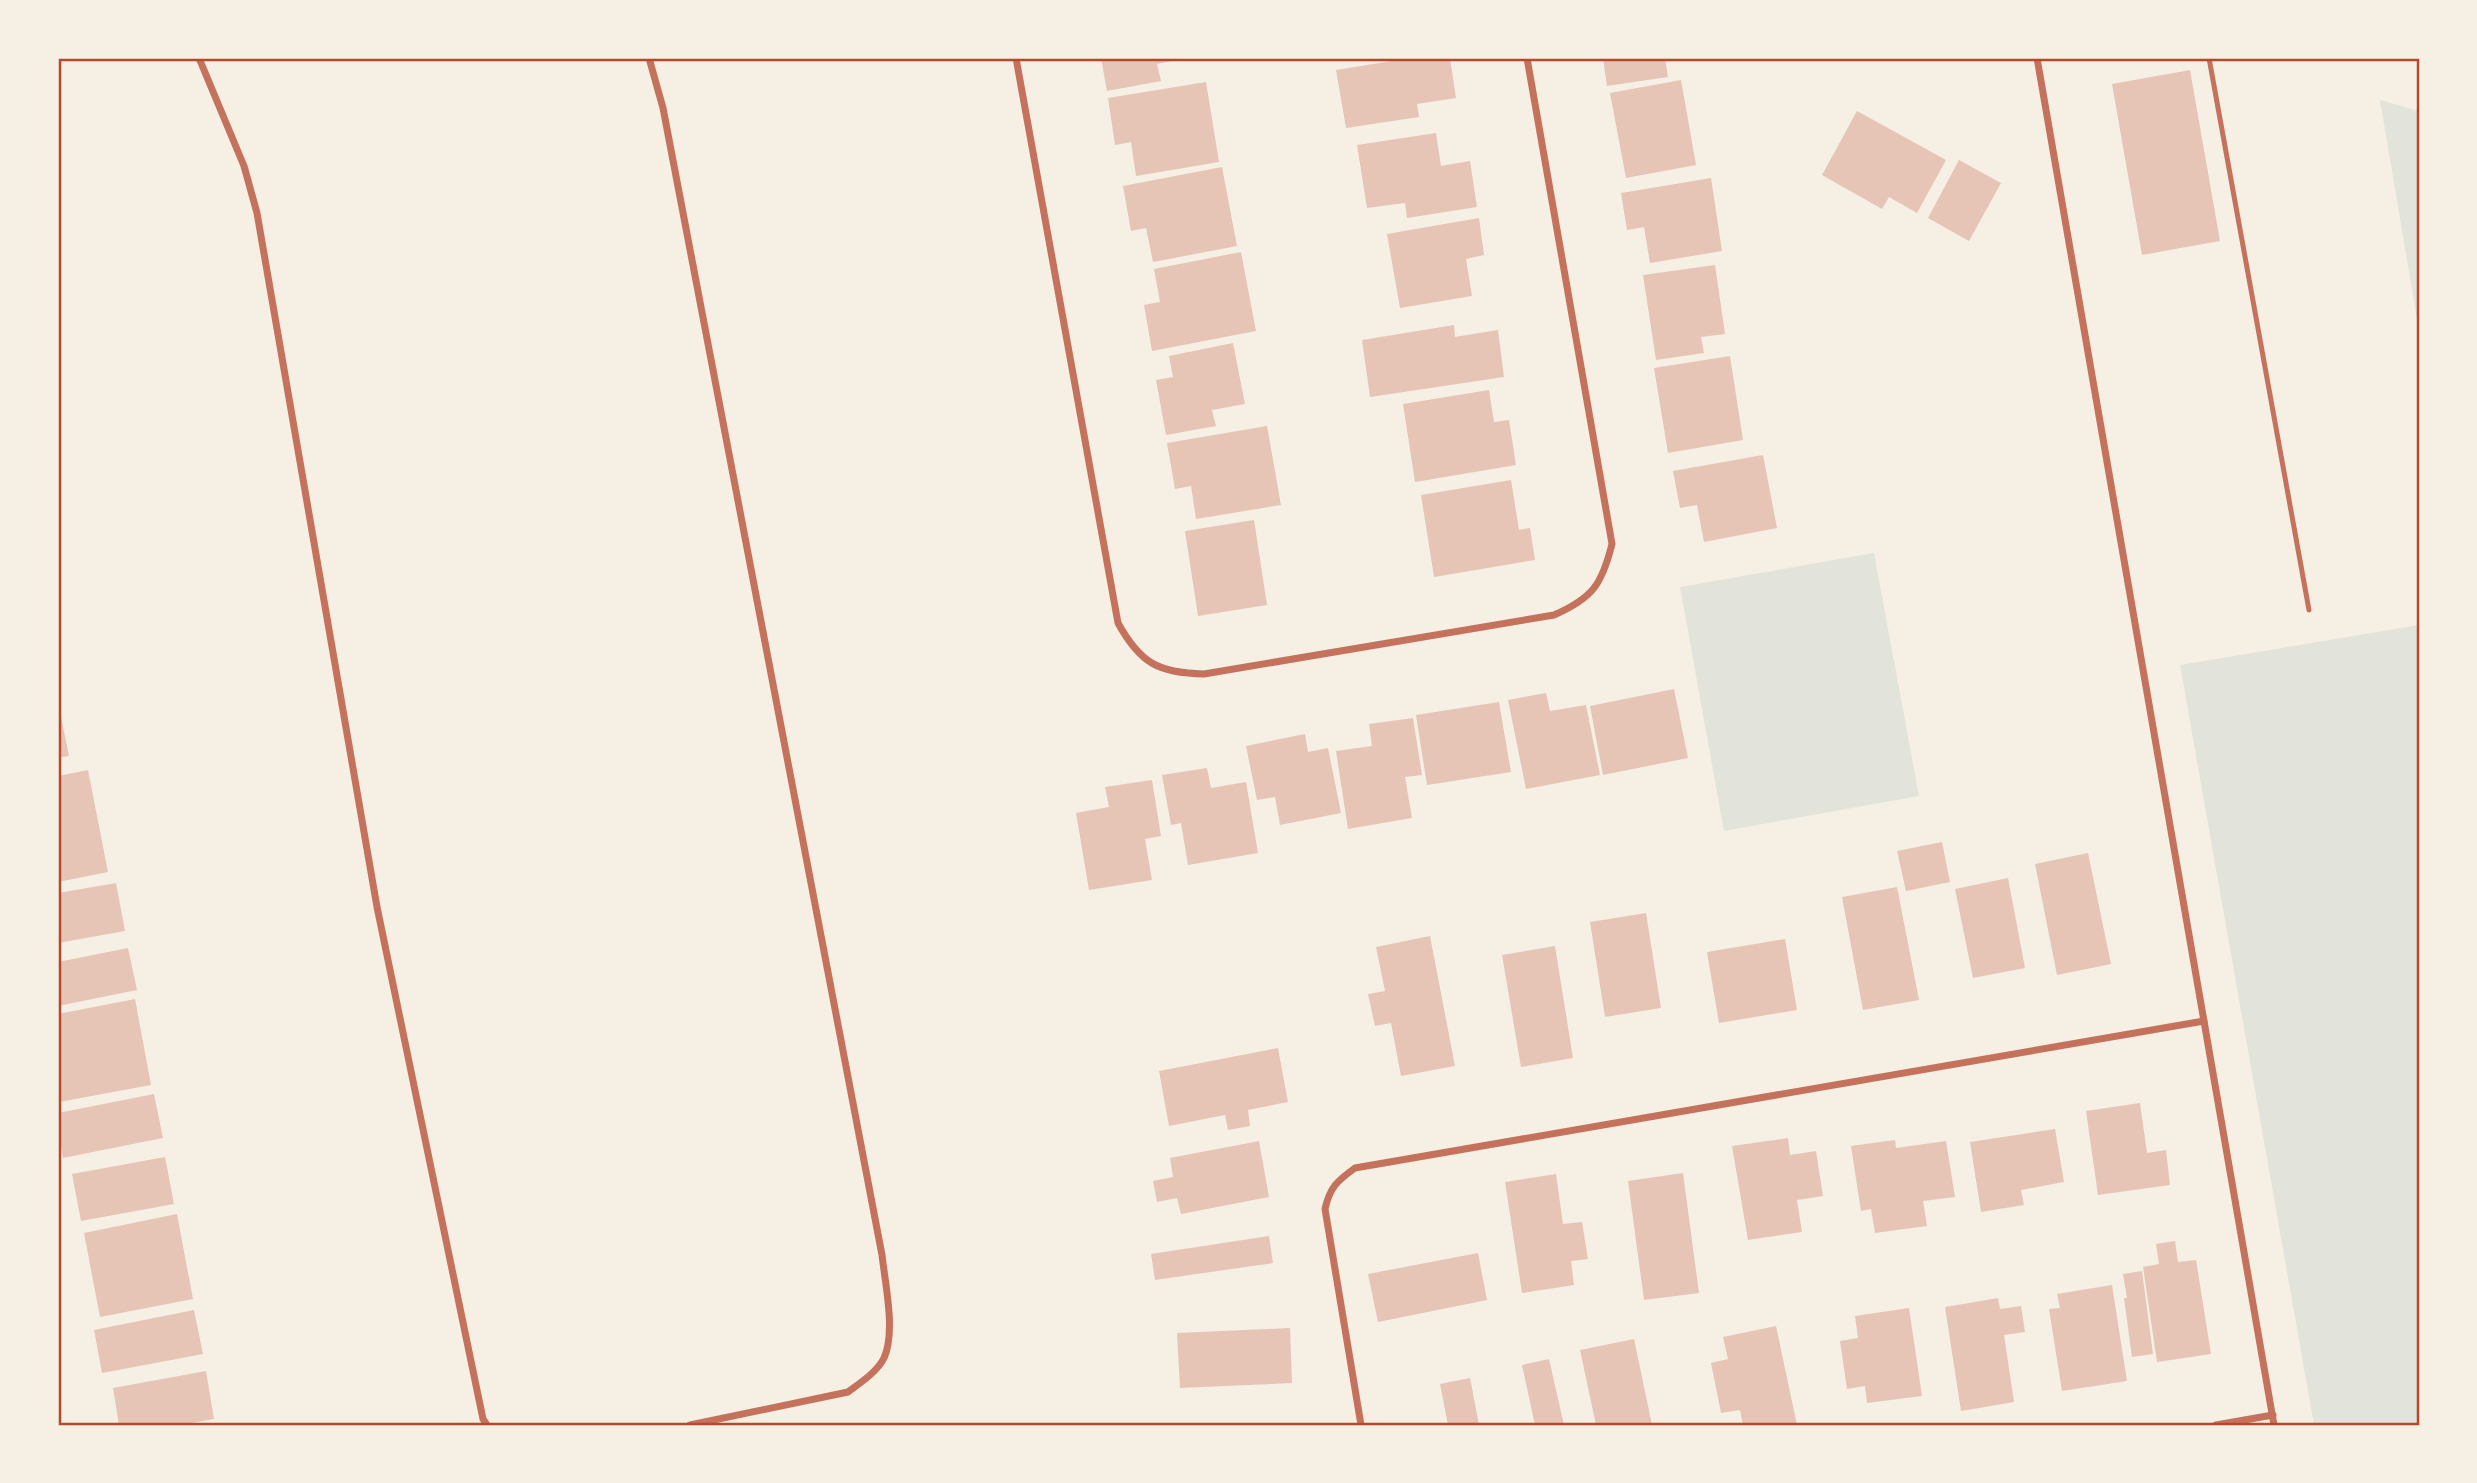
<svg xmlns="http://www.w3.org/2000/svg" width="2477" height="1483" viewBox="0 0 2477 1483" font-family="'Alegreya Sans',sans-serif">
	<rect width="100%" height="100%" fill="#f6efe4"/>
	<g fill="#e2e4dc">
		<path d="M2380,100L2419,111V331Z"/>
		<path d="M1874,553L1919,796L1724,831L1680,587Z"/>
		<path d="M2419,625V1425H2314L2180,665Z"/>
	</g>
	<g fill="#e6c5b7">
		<path d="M1101,58H1181V59L1157,64L1161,81L1107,91Z"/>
		<path d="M1411,58H1450L1456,98L1417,104L1419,117L1346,128L1336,70Z"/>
		<path d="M1603,58H1665L1668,77L1607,86Z"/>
		<path d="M2190,70L2220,241L2142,255L2112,84Z"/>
		<path d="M1681,80L1696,165L1626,178L1610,93Z"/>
		<path d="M1206,82L1219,162L1136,176L1131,142L1115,145L1108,98Z"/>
		<path d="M1857,111L1946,160L1917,213L1889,197L1882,209L1822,175Z"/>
		<path d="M1436,133L1441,166L1470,161L1477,207L1407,218L1405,203L1367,208L1357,145Z"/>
		<path d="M1959,160L2001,183L1969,241L1928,218Z"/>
		<path d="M1222,167L1237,246L1153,262L1146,228L1131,231L1123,186Z"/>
		<path d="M1711,178L1722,251L1650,263L1644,227L1627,230L1621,193Z"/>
		<path d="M1479,218L1484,255L1466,259L1472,296L1400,308L1387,234Z"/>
		<path d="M1241,252L1256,331L1152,351L1144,305L1160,302L1154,269Z"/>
		<path d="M1715,265L1725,334L1701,337L1704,353L1656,360L1643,275Z"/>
		<path d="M1454,325L1455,337L1498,330L1504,377L1370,397L1362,340Z"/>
		<path d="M1233,343L1245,404L1212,410L1216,426L1166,435L1156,380L1173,377L1169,356Z"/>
		<path d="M1730,356L1743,440L1668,453L1654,368Z"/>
		<path d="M1489,390L1494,422L1509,420L1516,465L1415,482L1403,404Z"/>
		<path d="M1267,426L1281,505L1196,519L1191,486L1175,489L1167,443Z"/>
		<path d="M1763,455L1777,528L1704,542L1697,505L1680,508L1673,471Z"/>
		<path d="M1511,480L1519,530L1530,528L1535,560L1434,577L1421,495Z"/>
		<path d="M1254,520L1267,605L1198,616L1185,531Z"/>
		<path d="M1674,689L1688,758L1603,775L1590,706Z"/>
		<path d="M1546,693L1550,711L1586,705L1600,775L1526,789L1508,700Z"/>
		<path d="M58,702L69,756L58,758Z"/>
		<path d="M1499,702L1511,772L1427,785L1416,715Z"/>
		<path d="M1413,718L1422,775L1405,777L1412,818L1348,829L1336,751L1372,746L1369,724Z"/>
		<path d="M1305,734L1308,752L1328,748L1341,813L1280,825L1275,797L1257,800L1246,746Z"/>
		<path d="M1207,768L1211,788L1246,782L1258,853L1188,865L1181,823L1171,825L1162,775Z"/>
		<path d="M88,770L108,872L58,882V776Z"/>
		<path d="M1152,780L1161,836L1145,839L1152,880L1089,890L1076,813L1109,807L1105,787Z"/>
		<path d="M1942,842L1950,882L1906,891L1897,851Z"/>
		<path d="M2088,853L2111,964L2057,975L2035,864Z"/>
		<path d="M2008,878L2025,968L1973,978L1955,889Z"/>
		<path d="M116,883L125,931L58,943V893Z"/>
		<path d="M1897,887L1919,1000L1863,1010L1842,897Z"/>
		<path d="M1646,913L1661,1008L1605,1017L1590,922Z"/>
		<path d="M1430,936L1455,1066L1401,1076L1391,1023L1375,1026L1368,994L1385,991L1376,947Z"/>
		<path d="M1785,939L1797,1010L1719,1023L1707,952Z"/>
		<path d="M1555,946L1573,1058L1521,1067L1502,955Z"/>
		<path d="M128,948L137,990L58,1006V962Z"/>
		<path d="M135,999L151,1085L59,1102L58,1014Z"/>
		<path d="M1278,1048L1288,1102L1248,1110L1250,1126L1228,1130L1225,1115L1169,1126L1159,1071Z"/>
		<path d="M154,1094L163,1138L63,1158L58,1131V1113Z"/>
		<path d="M2140,1103L2147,1153L2166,1150L2170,1185L2098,1195L2086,1111Z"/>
		<path d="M2055,1129L2064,1182L2021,1190L2024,1205L1981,1212L1970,1142Z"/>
		<path d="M1788,1138L1790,1155L1816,1151L1823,1196L1797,1200L1802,1232L1748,1240L1732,1146Z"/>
		<path d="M1895,1140L1896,1148L1946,1141L1955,1197L1923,1201L1927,1226L1875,1233L1871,1209L1861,1211L1851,1146Z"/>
		<path d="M1259,1141L1269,1197L1181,1214L1177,1198L1157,1202L1153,1181L1173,1177L1170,1158Z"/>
		<path d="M165,1157L174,1204L81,1221L72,1174Z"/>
		<path d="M1683,1173L1699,1293L1644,1300L1628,1181Z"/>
		<path d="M1556,1174L1563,1224L1582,1222L1588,1259L1571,1261L1574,1285L1522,1293L1505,1182Z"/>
		<path d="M177,1214L193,1299L100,1317L84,1233Z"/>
		<path d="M1269,1236L1273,1263L1155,1280L1151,1254Z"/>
		<path d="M2175,1241L2178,1262L2196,1260L2211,1354L2157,1362L2143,1267L2159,1264L2156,1244Z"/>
		<path d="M1478,1253L1487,1300L1378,1322L1368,1274Z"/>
		<path d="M2142,1271L2153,1354L2132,1357L2124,1298H2127L2123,1274Z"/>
		<path d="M2112,1285L2127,1381L2062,1391L2049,1309L2060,1308L2057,1294Z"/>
		<path d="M1998,1298L2000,1309L2021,1306L2025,1332L2004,1335L2014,1402L1961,1411L1945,1307Z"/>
		<path d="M1909,1308L1922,1396L1867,1403L1865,1386L1847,1389L1840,1341L1858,1338L1855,1316Z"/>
		<path d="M194,1310L203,1354L102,1373L94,1330Z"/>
		<path d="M1776,1326L1797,1425H1743L1740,1410L1721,1413L1711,1363L1728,1359L1723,1337Z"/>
		<path d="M1290,1328L1292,1383L1180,1388L1177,1333Z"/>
		<path d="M1634,1339L1652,1425H1596L1580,1350Z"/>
		<path d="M1549,1359L1564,1425H1535L1522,1365Z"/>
		<path d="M206,1371L214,1419L180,1425H119L113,1388Z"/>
		<path d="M1470,1378L1479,1425H1448L1440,1384Z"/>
	</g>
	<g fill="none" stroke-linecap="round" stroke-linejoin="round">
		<path stroke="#c5725c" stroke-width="5" d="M2209,58L2309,610"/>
		<g stroke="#c5725c" stroke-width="7">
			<path d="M199,58L244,166L257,213L377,907L483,1419L487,1425"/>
			<path d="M649,58L663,108L882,1255C885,1283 896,1332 884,1358C877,1372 860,1383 848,1392L690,1425"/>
			<path d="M1016,58L1118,623C1140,663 1158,673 1204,674L1554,615C1593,598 1602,584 1612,544L1527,58"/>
			<path d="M2037,58L2274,1425"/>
			<path d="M1361,1425L1325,1209C1330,1187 1337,1181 1355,1168L2204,1021"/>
			<path d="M2216,1425L2273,1415"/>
		</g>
	</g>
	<rect width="2477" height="1483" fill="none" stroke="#f6efe4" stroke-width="119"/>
	<rect x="60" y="60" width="2358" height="1364" fill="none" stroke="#b5482f" stroke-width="2.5"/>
</svg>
